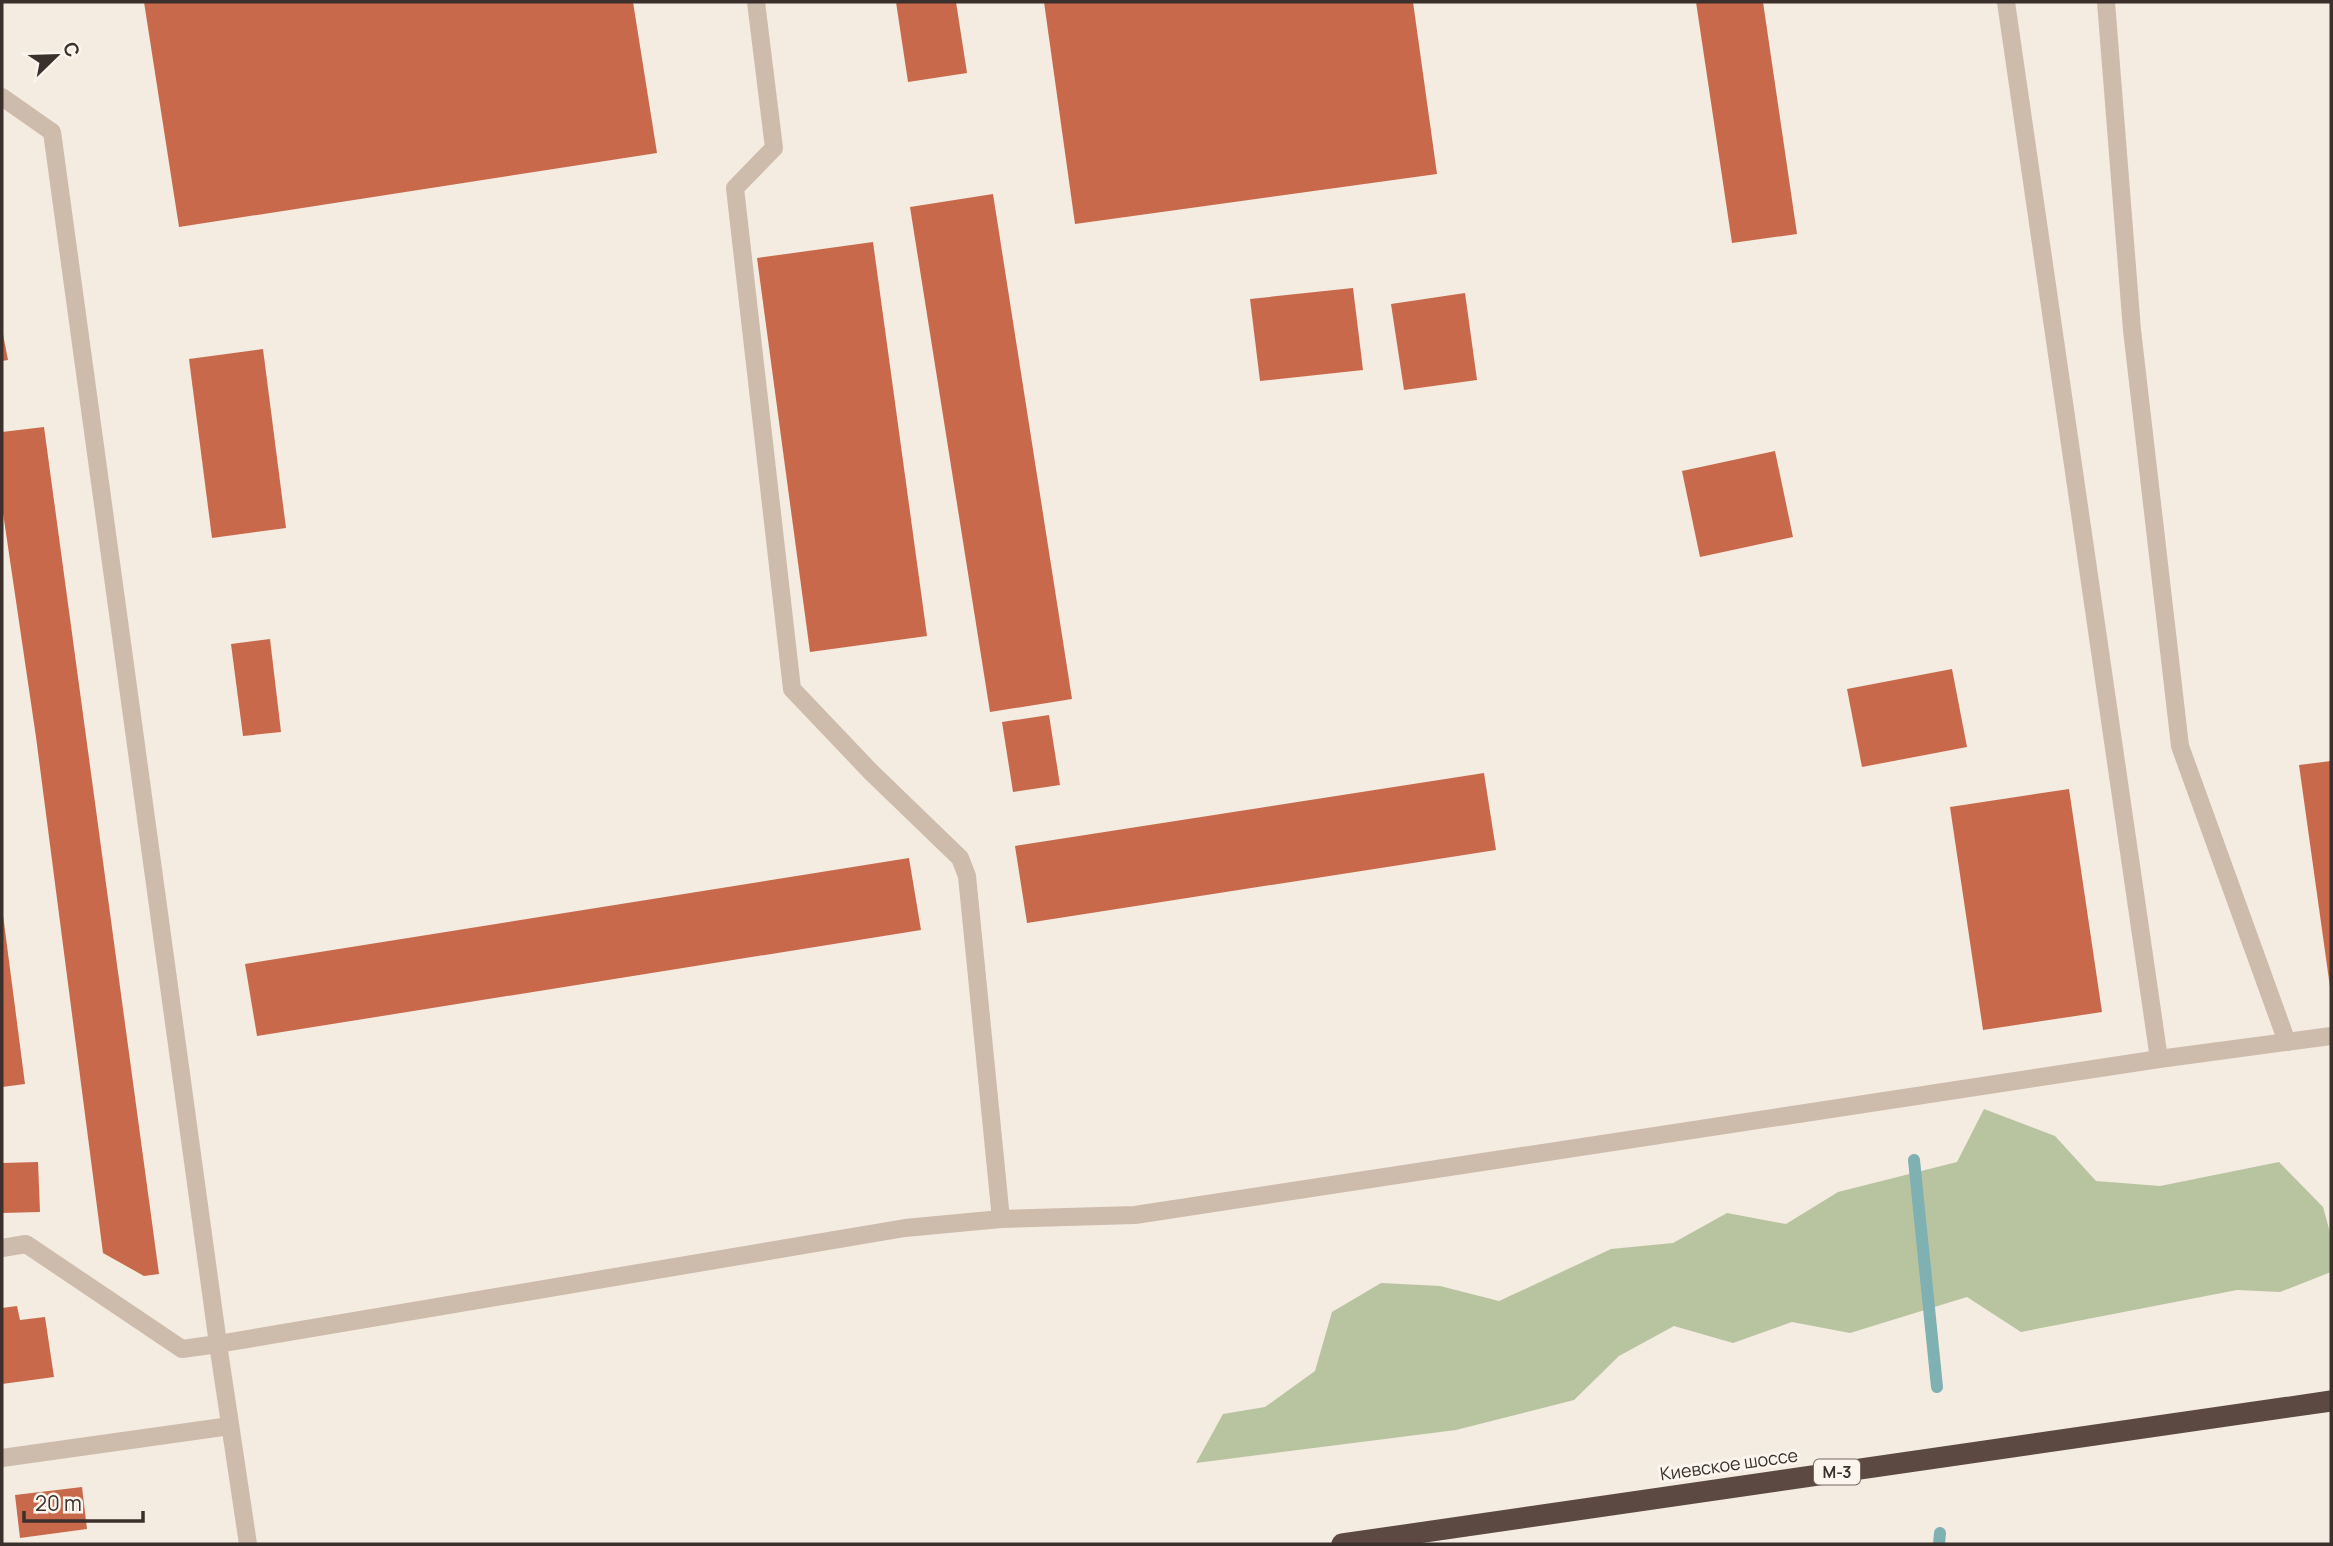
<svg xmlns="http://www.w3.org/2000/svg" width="2333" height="1546" viewBox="0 0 2333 1546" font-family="Manrope,sans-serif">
	<rect width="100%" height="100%" fill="#f4ebe1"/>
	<path fill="#b8c4a0" d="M1984,1109L2055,1136L2096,1181L2160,1186L2279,1162L2323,1207L2331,1236V1272L2280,1292L2237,1290L2021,1332L1967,1297L1850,1333L1792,1322L1733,1343L1674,1326L1619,1356L1574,1400L1456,1430L1196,1463L1223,1414L1265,1407L1315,1371L1332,1312L1381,1283L1440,1286L1499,1301L1611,1249L1673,1243L1727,1213L1786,1224L1838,1192L1957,1162Z"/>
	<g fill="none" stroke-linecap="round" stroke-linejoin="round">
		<g stroke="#7fb0b2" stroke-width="12">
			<path d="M1914,1160L1937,1387"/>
			<path d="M1939,1544L1940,1533"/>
		</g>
	</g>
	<g fill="#c8694b">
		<path d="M144,2H633L657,153L179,227Z"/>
		<path d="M896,2H956L967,73L908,82Z"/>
		<path d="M1044,2H1413L1437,174L1075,224Z"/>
		<path d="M1696,2H1763L1797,234L1732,243Z"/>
		<path d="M993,194L1072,699L990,712L910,207Z"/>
		<path d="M873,242L927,636L810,652L757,258Z"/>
		<path d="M1353,288L1363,370L1260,381L1250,299Z"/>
		<path d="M1465,293L1477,380L1404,390L1391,304Z"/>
		<path d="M2,329L8,360L2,361Z"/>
		<path d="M263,349L286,528L212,538L189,359Z"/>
		<path d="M44,427L159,1274L144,1276L103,1253L36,737L2,506V432Z"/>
		<path d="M1775,451L1793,537L1700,557L1682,471Z"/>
		<path d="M270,639L281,732L243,736L231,644Z"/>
		<path d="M1952,669L1967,747L1862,767L1847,689Z"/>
		<path d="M1049,715L1060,785L1013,792L1002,722Z"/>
		<path d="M2331,761V987H2330L2299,765Z"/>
		<path d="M1484,773L1496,850L1027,923L1015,846Z"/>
		<path d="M2069,789L2102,1012L1983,1030L1950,807Z"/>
		<path d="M909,858L921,930L257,1036L245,964Z"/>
		<path d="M3,915L25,1084L2,1087V916Z"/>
		<path d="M38,1162L40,1212L2,1213V1163Z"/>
		<path d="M17,1306L20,1320L45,1317L54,1377L2,1384V1308Z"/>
		<path d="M82,1487L87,1529L20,1538L15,1495Z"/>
	</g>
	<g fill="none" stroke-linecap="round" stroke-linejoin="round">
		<g stroke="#cdbbac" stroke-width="18">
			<path d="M756,2L774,148L735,188L792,689L871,772L960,858L967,876L1001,1219"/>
			<path d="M2006,2L2159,1059"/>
			<path d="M2106,2L2132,330L2180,746L2287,1042"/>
			<path d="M2,1248L26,1244L182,1349L218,1344"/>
			<path d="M2,1458L230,1426"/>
		</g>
		<g stroke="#cdbbac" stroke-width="18">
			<path d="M2,97L52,132L218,1344"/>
			<path d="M248,1544L218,1344L905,1228L1001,1219L1135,1215L2159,1059L2331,1036"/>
		</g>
		<path stroke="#5c4a42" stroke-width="21" d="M1342,1544L2331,1401"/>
	</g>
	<g text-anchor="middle" stroke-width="6" stroke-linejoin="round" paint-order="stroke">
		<rect fill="#fbf5ee" stroke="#756b66" stroke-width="2" x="1814" y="1459.5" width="46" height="25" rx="5"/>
		<g font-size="16" font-weight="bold" fill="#3b302b">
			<text x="1837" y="1478">М-3</text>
		</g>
		<g font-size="18" fill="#3b302b" stroke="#fbf5ee">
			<text transform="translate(1729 1465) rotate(-8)" y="6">Киевское шоссе</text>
		</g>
	</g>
	<rect width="2333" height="1546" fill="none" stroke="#3b302b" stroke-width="7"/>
	<g transform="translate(56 56) rotate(67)" stroke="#fbf5ee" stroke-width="5" paint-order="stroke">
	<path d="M0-5L12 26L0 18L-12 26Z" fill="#3b302b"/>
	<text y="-10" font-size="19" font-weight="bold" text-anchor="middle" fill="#3b302b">С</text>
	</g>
	<path d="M24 1511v10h119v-10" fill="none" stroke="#3b302b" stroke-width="3.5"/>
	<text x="35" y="1511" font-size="21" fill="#3b302b" stroke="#fbf5ee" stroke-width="5" paint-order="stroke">20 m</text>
</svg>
